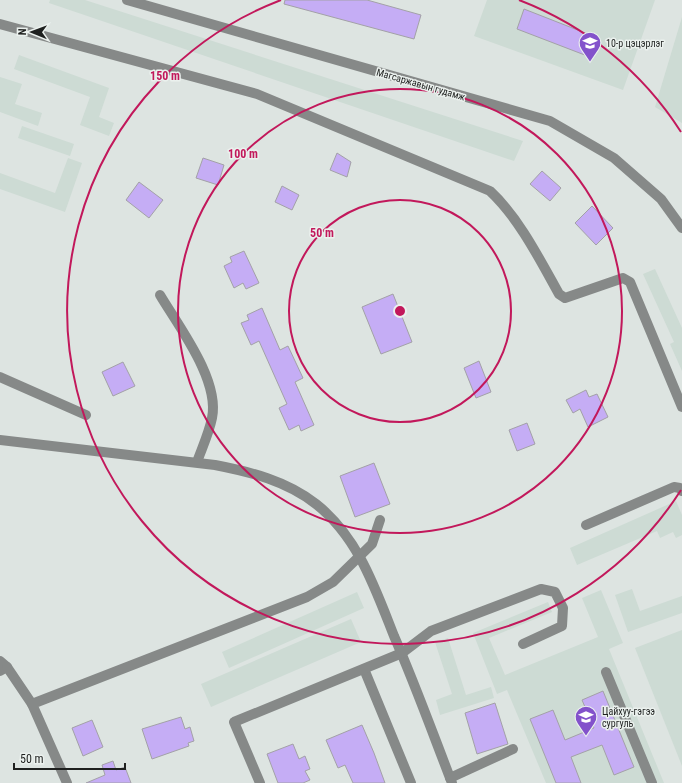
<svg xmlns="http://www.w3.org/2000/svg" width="682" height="783" viewBox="0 0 682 783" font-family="'Roboto Condensed',sans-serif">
	<rect width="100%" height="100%" fill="#dde4e1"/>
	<g fill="#cddbd4">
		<path d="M50,0H85L523,141L514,161L49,3Z"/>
		<path d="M487,0H655L623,90L474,36Z"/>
		<path d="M682,17V123L655,107Z"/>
		<path d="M19,55L109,88L99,117L114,123L109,136L80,125L90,97L14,69Z"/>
		<path d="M0,77L22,84L15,104L42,113L38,126L0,112Z"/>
		<path d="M22,126L74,144L70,156L18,138Z"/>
		<path d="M68,158L82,163L65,212L0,189V173L55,193Z"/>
		<path d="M655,269L682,328V371L670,344L674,342L643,274Z"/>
		<path d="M676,501L682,515V535L676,538L673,532L660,538L657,531L577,565L570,548Z"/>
		<path d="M632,589L640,611L682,596V613L628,632L615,595Z"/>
		<path d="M601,590L623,643L609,649L664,783H546L507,690L497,694L473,633L548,602L552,612L489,638L505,675L598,637L582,598Z"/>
		<path d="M357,592L364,608L229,668L222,652Z"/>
		<path d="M351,619L361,642L211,707L201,684Z"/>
		<path d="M682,630V766L635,648Z"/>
		<path d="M448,638L466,695L491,687L494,698L440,715L436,700L452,694L435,642Z"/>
	</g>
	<g fill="#c5adf5" stroke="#a3a1a7">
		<path d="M285,0H367L421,15L414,39L284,4Z"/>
		<path d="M524,9L598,38L590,57L517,29Z"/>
		<path d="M337,153L351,162L347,177L330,170Z"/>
		<path d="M203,158L224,165L218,185L196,178Z"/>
		<path d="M542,171L561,188L550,201L530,184Z"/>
		<path d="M139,182L163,200L149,218L126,200Z"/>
		<path d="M282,186L299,195L292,210L275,202Z"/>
		<path d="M592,206L613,228L596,245L575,223Z"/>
		<path d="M244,251L259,283L246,289L243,283L234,288L224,266L232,262L230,257Z"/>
		<path d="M393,294L412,342L381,354L362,307Z"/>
		<path d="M262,308L280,350L288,346L303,378L295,382L314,425L301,431L299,425L289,430L279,408L287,404L259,341L251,345L241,323L249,320L247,315Z"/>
		<path d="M479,361L491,392L476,398L464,368Z"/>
		<path d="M123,362L135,386L113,396L102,372Z"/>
		<path d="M586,390L589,397L597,394L608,417L588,427L580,409L573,413L566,400Z"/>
		<path d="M527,423L535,444L517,451L509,430Z"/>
		<path d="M374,463L390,504L355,517L340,476Z"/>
		<path d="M603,691L634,767L614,775L602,745L571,757L581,783H556L530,719L553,710L565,740L594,728L582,700Z"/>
		<path d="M495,703L508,744L477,754L465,713Z"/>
		<path d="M181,717L185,729L190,727L194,741L188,743L189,746L152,759L142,729Z"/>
		<path d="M92,720L103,747L83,756L72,728Z"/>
		<path d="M362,725L374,753L385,783H353L345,765L338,768L326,740Z"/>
		<path d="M293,744L299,759L305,756L310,769L305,771L310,780L303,783H278L267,754Z"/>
		<path d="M113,761L116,770L125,767L131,783H86L105,775L102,765Z"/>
	</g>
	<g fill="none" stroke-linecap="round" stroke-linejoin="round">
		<g stroke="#868988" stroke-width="10">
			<path d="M127,0L550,121L614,158L661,199L682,228"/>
			<path d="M0,24L257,94L490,191C519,218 540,260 559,294L565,298L623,278L630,282L682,407"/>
			<path d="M160,295C179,327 220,380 212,418C209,433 202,448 197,462"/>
			<path d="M0,377L86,415"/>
			<path d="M0,440L215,465C251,472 287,481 316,504C358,537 375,588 394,636C415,684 433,734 452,783"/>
			<path d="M586,525L674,487L680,488L682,491"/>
			<path d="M0,661L7,667L0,671"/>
			<path d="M7,667L32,704"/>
			<path d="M364,669L411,783"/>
			<path d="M606,672L652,783"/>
			<path d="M450,778L513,749"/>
			<path d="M67,783L32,704L307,597L333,582L372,544L380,520"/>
			<path d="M260,783L234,722L402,653L431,631L541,589L555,592L563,608L562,626L523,644"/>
		</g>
	</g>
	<g fill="none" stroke="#c2185b" stroke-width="2">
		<circle cx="400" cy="311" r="111"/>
		<circle cx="400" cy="311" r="222"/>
		<path d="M681 490A333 333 0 1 1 281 0M519 0A333 333 0 0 1 681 132"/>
	</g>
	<defs>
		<g id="school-pin" transform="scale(1.15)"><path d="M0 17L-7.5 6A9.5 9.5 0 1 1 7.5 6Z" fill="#8352cb" stroke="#ebf1ee"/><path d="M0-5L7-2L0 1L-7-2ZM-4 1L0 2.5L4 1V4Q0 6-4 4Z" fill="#fff"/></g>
	</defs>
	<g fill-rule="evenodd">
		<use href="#school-pin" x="590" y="43"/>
		<use href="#school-pin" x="586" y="717"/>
	</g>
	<g text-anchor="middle" stroke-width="3" stroke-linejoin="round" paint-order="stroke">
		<g font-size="10" fill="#1e201f" stroke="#ebf1ee" text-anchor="start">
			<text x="606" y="47">10-р цэцэрлэг</text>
			<text x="602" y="715">Цайхуу-гэгээ<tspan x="602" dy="12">сургуль</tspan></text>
		</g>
		<g font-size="10" fill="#1e201f" stroke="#ebf1ee">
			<text transform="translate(421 84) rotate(16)" y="4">Магсаржавын гудамж</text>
		</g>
	</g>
	<circle cx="400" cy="311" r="6" fill="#c2185b" stroke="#ebf1ee" stroke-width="2"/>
	<g font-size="12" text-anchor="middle" font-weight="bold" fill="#c2185b" stroke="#ebf1ee" stroke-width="3" stroke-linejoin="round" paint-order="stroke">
		<text x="165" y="80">150 m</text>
		<text x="243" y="158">100 m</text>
		<text x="322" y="237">50 m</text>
	</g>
	<g transform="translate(32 32) rotate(271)" stroke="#ebf1ee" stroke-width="3" paint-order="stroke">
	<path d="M0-3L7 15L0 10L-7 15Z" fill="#1e201f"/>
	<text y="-6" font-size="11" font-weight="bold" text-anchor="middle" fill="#1e201f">N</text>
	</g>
	<path d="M14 763v6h111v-6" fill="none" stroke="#1e201f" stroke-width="2"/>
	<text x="20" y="763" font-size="12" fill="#1e201f" stroke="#ebf1ee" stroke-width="3" paint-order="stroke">50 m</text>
</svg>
